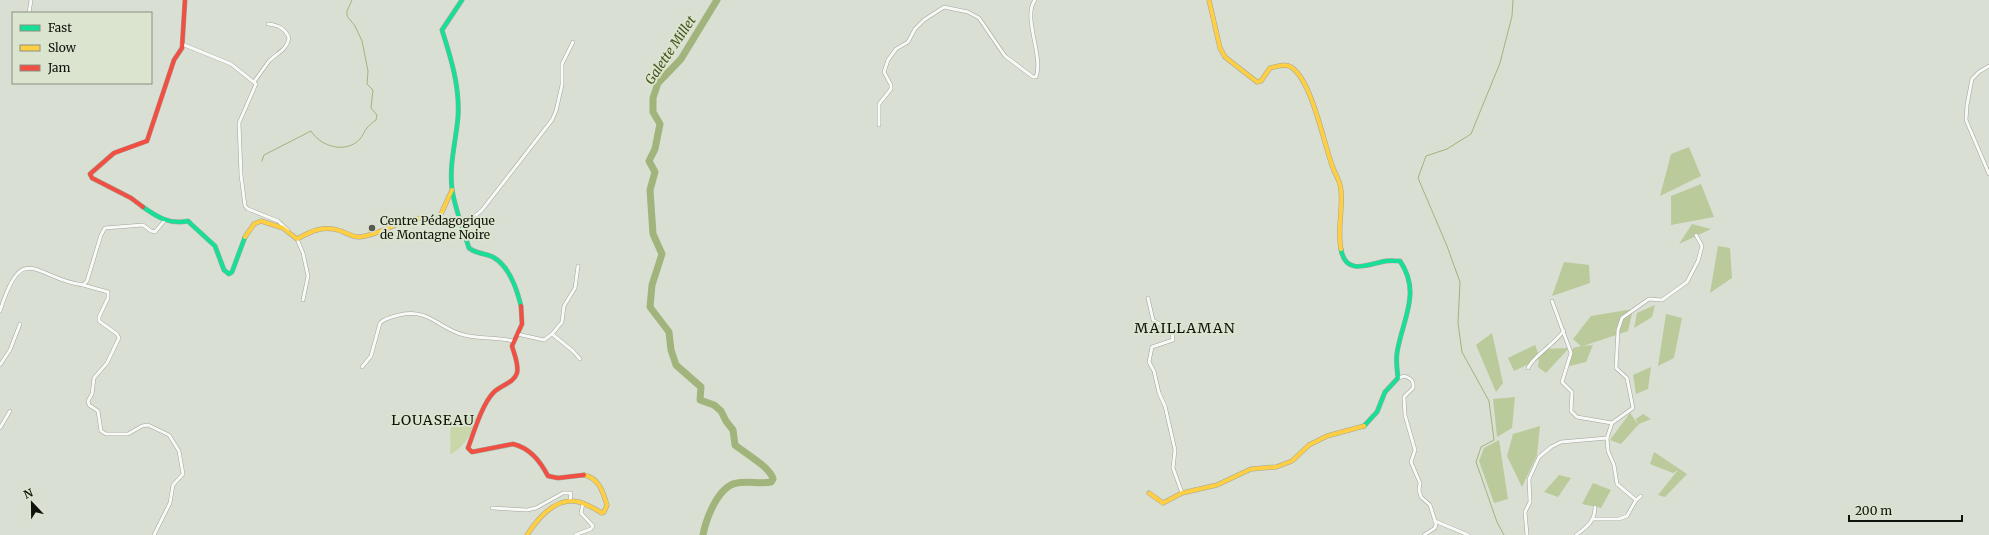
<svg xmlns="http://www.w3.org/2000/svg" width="1989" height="535" viewBox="0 0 1989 535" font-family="Merriweather,serif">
	<rect width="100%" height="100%" fill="#dadfd3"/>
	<path fill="#c7d7a9" d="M471,416L477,419C476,429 460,452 450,454C452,443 448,433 452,423L463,421Z"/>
	<g fill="#baca9b">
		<path d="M1689,147L1701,176L1660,196L1671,154Z"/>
		<path d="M1701,184L1714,217L1671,225V196Z"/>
		<path d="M1692,224L1711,229L1679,244Z"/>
		<path d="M1718,246L1730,248L1732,278L1710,293Z"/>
		<path d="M1564,262L1589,265L1590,283L1552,296Z"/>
		<path d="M1655,305L1652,317L1634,328L1637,313Z"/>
		<path d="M1633,309L1628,331L1583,346L1593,345L1586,362L1569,366L1573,348L1581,346L1573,339L1591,316Z"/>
		<path d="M1666,314L1682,318L1674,358L1658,366Z"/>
		<path d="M1492,333L1503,383L1496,392L1476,345Z"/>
		<path d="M1535,345L1540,358L1542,349L1569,348L1546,373L1538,367L1539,359L1514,371L1508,358Z"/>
		<path d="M1651,367L1648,389L1636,394L1633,375Z"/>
		<path d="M1515,397L1512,428L1497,437L1493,399Z"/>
		<path d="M1630,413L1638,424L1636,419L1643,414L1651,419L1639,424L1621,444L1610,440Z"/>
		<path d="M1540,426L1537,455L1522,487L1507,456L1513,434Z"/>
		<path d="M1499,440L1508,499L1494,503L1479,461L1484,448Z"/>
		<path d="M1654,452L1687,474L1665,497L1658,495L1678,470L1673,473L1650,464Z"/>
		<path d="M1559,475L1571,478L1558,497L1544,492Z"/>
		<path d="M1593,483L1611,490L1601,508L1582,504Z"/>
	</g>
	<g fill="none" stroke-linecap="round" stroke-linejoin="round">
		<g stroke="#a1b47c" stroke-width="1">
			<path d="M262,161L264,155L311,131C321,147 346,154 360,139C363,136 364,131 367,128C369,125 373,122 376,120L377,115L371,108L373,90L367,84L368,71L362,41L355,26L347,16V11L352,0"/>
			<path d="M1504,535L1497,522L1476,462L1481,447L1494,440L1489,401L1462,352L1458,323L1460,282L1447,246L1418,178L1426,156L1447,149L1471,134L1500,63L1512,16L1513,0"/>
		</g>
		<path stroke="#a1b47c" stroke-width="7" d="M703,535C706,519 718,486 737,483C748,481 760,484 771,482L773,479C770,467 746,454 735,445L733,430L726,421L721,411L714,405L700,400L701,387L676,365L671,350L669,332L650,307L652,285L662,254L653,234L650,190L655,172L649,161L655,149L660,124L653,112V98L658,83L681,59L717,0"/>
		<g stroke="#a0a49a" stroke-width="4">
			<g id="street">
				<path d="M29,13L31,0"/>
				<path d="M182,44L231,64L256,84L239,123L241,175L245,206L248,209L278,221L288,230"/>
				<path d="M1989,66L1979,72L1972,79L1967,105L1966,120L1989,174"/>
				<path d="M254,82C259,75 264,68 269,61C277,53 287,50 289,38C285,28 278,25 268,24"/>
				<path d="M879,125V104L891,89V85L884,72L888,60L896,49L908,42L915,29L924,20L944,7L968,12L979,18L1005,56L1033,77H1036C1044,56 1022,17 1035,0"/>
				<path d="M460,221L475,216L482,210L552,120L556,111L562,85V64L573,42"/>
				<path d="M297,239L303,253L308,276L303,300"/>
				<path d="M83,285L108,292V298L99,317V321L117,334L119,338L107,363L94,378L92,394L88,401L89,405L98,411L101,431L106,434H128L142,426L148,425L169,435L179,451L183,474L173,485L170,503L154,535"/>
				<path d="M1148,298L1153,320L1172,332L1173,340L1152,347L1149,362L1154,371L1159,393L1165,406L1175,450L1173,468L1182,493"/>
				<path d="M1552,301L1571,353L1562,382L1572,392L1571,411L1577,417L1612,423"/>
				<path d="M0,311C23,238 35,279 83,285L87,281L101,235L105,228L143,225L151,231L155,232L165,220"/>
				<path d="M517,334L544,340L552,334L562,322L564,306L575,288L578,266"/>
				<path d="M552,334L573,351L580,359"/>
				<path d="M0,365L10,350L20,324"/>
				<path d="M362,367L371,356L380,323C385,318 392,317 399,315C430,308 437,328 464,335C480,339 497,337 513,341"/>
				<path d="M1528,368C1533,358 1542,353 1550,345C1555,341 1559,336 1564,331"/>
				<path d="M1398,378L1405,376C1411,379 1414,380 1413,388L1404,397L1405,415L1415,450L1411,462L1420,483L1419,490L1421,497L1430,505L1436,524L1435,528L1424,535"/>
				<path d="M0,428L10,411"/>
				<path d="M1607,438L1612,423L1633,408L1627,378L1616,368L1618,330L1622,318L1649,299L1662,300L1687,282L1698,261L1702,246L1696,235"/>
				<path d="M492,508L527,510L536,508L563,493H571L570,501"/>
				<path d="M1592,519H1619L1627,516L1636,500L1641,496"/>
				<path d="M1435,521L1468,535"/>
				<path d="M575,535L591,529L593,526L581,513L583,503"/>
				<path d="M1527,535L1525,512L1530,502L1529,479L1539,457L1551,447L1561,442L1607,438L1608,451L1614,465L1617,484L1636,500"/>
				<path d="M1576,535C1587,527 1595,521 1595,507"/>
			</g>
		</g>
		<g stroke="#a0a49a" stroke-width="5">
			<g id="fast">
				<path d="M462,0L442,30C451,58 460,87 458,117C456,141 449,164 452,189C455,209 463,229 469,248C476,254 485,253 493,257C509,266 517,289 521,306"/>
				<path d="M143,207C157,217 170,225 188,221L191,224L215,246L224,270L229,274L232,272L245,237"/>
				<path d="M1341,249C1345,274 1365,266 1381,262C1388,260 1394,261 1400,261C1422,293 1402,320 1397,353C1396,361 1397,370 1398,378L1385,392L1377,412L1364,426"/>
			</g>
		</g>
		<g stroke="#a0a49a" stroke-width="5">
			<g id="slow">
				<path d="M1209,0L1220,48L1225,57L1257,82L1261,81L1270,68C1276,67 1285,63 1291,67C1312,80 1324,145 1333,168C1336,176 1341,182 1341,191C1343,210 1337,230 1341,249"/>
				<path d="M245,237L254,224L261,221L283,228L297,239C311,231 324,225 341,231C346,233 353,237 359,237C388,234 405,212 436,220L441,214L452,190"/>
				<path d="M1149,493L1163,503L1182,493L1217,485L1251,469L1276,467L1292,461L1309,445L1327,436L1364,426"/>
				<path d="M527,535C538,518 556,496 579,502C587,504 595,509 602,513L604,512L607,505C603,492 599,478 584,475"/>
			</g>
		</g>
		<g stroke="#a0a49a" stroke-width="5">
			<g id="jam">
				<path d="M143,207L131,198L92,178L90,174L114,153L147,141L174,60L182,48L185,0"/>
				<path d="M521,306L522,324L512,346C514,354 519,364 517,373C514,383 501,385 494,392C482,404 474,432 468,448L472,452L513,444C530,448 540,461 548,476L558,478L584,475"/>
			</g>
		</g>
		<use href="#street" stroke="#f9faf8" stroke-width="3"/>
		<use href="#fast" stroke="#16e098" stroke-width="4"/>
		<use href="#slow" stroke="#ffcf43" stroke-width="4"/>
		<use href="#jam" stroke="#f24e42" stroke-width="4"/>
	</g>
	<circle fill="#575a51" stroke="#dbe4ce" stroke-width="1.5" cx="372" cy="228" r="4"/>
	<g text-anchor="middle" stroke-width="4" stroke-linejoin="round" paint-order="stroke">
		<g font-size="12" fill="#10130b" stroke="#dbe4ce" text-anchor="start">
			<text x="380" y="225">Centre Pédagogique<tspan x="380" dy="14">de Montagne Noire</tspan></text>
		</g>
		<g font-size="13" font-style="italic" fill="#43541d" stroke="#dbe4ce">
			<text transform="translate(670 50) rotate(-56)" y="5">Galette Millet</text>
		</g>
		<g font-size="14" letter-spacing="1" fill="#10130b" stroke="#dbe4ce">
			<text x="1185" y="333">MAILLAMAN</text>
			<text x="433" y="425">LOUASEAU</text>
		</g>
	</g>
	<rect x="12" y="12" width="140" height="72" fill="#dbe4ce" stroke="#8a9080"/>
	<rect x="20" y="25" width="20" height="6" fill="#16e098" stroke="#8a9080"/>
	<text x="48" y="32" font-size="12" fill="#10130b">Fast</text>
	<rect x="20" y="45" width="20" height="6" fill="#ffcf43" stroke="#8a9080"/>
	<text x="48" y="52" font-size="12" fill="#10130b">Slow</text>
	<rect x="20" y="65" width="20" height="6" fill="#f24e42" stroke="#8a9080"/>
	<text x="48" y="72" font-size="12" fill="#10130b">Jam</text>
	<g transform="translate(32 503) rotate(338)" stroke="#dbe4ce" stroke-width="3" paint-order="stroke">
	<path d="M0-3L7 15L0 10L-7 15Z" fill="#10130b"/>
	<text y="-6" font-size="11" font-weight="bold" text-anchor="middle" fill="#10130b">N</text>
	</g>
	<path d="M1849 515v6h113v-6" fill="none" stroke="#10130b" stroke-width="2"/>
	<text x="1855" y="515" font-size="12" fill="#10130b" stroke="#dbe4ce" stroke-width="3" paint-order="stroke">200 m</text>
</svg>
